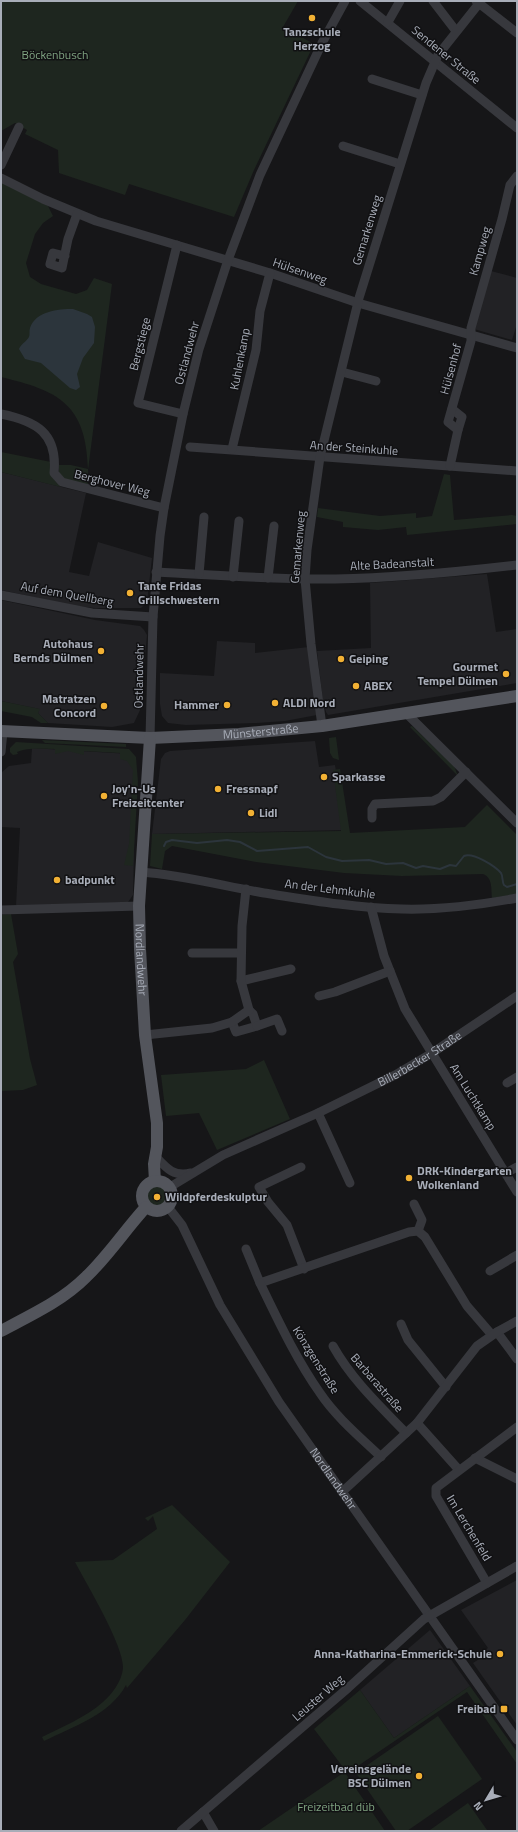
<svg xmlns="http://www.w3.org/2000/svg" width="518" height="1832" viewBox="0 0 518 1832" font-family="'Titillium Web',sans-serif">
	<rect width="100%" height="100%" fill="#161618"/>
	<g fill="#222225">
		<path d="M491,271L517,278V324L512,340L474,329Z"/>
		<path d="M1,472L86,493L69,572L89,576L98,542L152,558L147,602L141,608H95L75,606L1,590Z"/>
		<path d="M487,574L496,632L517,629V683L328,715L326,712L323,701L317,651L371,648L370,583Z"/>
		<path d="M1,600L95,620L140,626L144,630L147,635L140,710L134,723L112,727L48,723L38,713L39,709L1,701Z"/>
		<path d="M217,641L255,643V653L309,647L317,715L285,721L257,723L186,725L168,723L162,716L160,704V673L214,676Z"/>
		<path d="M315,741L319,767L335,765L345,830L152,834L161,759L165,753L170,751Z"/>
		<path d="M32,748L130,754L136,765L133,895L128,902L16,906L20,828L1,827V773L9,766L31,763Z"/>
		<path d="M517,1580V1725L473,1663L484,1656L482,1652L488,1648L461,1610Z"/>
		<path d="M430,1630L470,1686L394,1738L360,1690Z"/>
	</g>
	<g fill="#1e261f">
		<path d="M1,1H298L283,27L314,44L254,170L234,217L129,184L125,195L59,173L58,150L25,134L27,130L15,123L1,131Z"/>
		<path d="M1,181L48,206L53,216L43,223L35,234L26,263L30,277L41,284L76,294L87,290L94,278L112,284L88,470V485L64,479L59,474V465H71L88,469C86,404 59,391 1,377Z"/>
		<path d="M1,452L51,462C51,474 52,479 61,487L1,472Z"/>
		<path d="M444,474L450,475L454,520L512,515L517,516V524L407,535L406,527L378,530L343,527V522L317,517L318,508L380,516L416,513V518L432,516Z"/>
		<path d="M1,701L40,709L38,713L48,723H41L32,717L1,711Z"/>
		<path d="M412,726L454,766L458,776L410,727Z"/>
		<path d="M336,737L339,760L333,758L330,753L329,738Z"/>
		<path d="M42,740L126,744V747L45,743Z"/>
		<path d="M16,742L129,749L136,757L138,782L133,866L124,865L129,844L133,770L127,761L120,759V753L84,751V755L68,751L55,754V749C42,749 29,747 17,752L18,754L13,755L10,752V748Z"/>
		<path d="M340,769L350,833L465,827L487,805L517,835V894L492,898C491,889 493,878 483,874L402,876L344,873L256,862L172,846L165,851L162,869L150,866L152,834L341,831L333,770Z"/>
		<path d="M11,914L18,954L13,962L30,1059L37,1085L23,1090L1,1091V915Z"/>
		<path d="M264,1060L290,1119L217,1150L199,1113L166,1116L161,1075L246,1069Z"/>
		<circle cx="157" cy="1196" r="11"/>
		<path d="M172,1505L230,1562L185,1620L127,1688L126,1685C110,1715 72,1727 44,1741L42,1737C62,1727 86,1717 103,1702C112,1694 122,1681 123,1668C124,1646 87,1585 75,1562L113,1560L157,1529L153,1516L148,1521L145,1518Z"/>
		<path d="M470,1686L517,1752V1764L467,1692L346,1774L385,1831H258L346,1771L314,1729L360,1690L394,1738Z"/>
		<path d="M438,1716L482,1779L407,1831H396L356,1773Z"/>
		<path d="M468,1803L487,1830L431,1831L430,1830Z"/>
	</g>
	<path fill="#2c353c" d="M73,309L87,314L92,317L95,327L94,343L83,358L77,374L80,387L76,390L70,388L41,363L25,359L19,349C21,344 26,342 29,337C30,335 29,331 30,328C36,311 58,309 73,309Z"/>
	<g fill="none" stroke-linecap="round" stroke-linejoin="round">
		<path stroke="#2c353c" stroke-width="2" d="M164,846L166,842L172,840L197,843L227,840L240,842L257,851L308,847L326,857L342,861L369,860L386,864L403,863L416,868L423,866L440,869L450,865L456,866L464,856C473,852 495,866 501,873C503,876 502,882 504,885L507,887L517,884"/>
		<g stroke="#37383d" stroke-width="9">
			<path d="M360,1L517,128"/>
			<path d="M433,1L456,31"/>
			<path d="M476,1L517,33"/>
			<path d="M388,22L400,1"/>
			<path d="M372,79L422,95"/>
			<path d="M343,146L400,164"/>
			<path d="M1,165L19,127"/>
			<path d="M1,178L43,199L96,221L270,273L358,303L517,348"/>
			<path d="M177,245L138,403L183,414"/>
			<path d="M65,256L53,253L50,264L62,268L68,239L77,214"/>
			<path d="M342,372L376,381"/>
			<path d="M452,409L462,417L458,430"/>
			<path d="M1,414C36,421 58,433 54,473L62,482L164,508"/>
			<path d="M190,447L517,471"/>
			<path d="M232,449L256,350L260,311L270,273"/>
			<path d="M450,466L458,430L448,422L471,341V328L502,219L510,185L517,176"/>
			<path d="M156,572C216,575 276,580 335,579C396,578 457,572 517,565"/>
			<path d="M199,574L204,517"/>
			<path d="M233,577L239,521"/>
			<path d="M268,578L274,526"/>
			<path d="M1,595L92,613L153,617"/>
			<path d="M407,714L517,823"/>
			<path d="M322,726L311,644L305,579L307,550L320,457L359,298L426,83L438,55L481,1"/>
			<path d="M150,738L153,617L160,536L164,508L183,414L199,349L228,260L260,175L322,43L345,1"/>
			<path d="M1,752L3,731"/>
			<path d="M372,818V809L375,804L433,801L441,797L466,772"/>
			<path d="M141,872C183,875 223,886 264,893C309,900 356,908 402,909C440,910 480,905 517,898"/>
			<path d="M371,907L384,956L405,1009L517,1192"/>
			<path d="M1,910L139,906"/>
			<path d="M192,953H241"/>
			<path d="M241,981L291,969"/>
			<path d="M319,996L335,992L390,971"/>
			<path d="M232,1022L236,1032L257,1026L253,1014L249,1010"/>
			<path d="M257,1026L277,1019L282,1031"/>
			<path d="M145,1035L212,1028L232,1022L249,1010L241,981L242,926L246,889"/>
			<path d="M507,1083L517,1077"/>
			<path d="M318,1113L350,1183"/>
			<path d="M156,1157C167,1169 174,1177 191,1173"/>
			<path d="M301,1167L259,1187L268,1202L287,1225L304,1269"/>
			<path d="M506,1173L517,1167"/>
			<path id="s1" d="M170,1187L223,1155L318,1113L395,1075L432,1053L517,996"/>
			<path d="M414,1204L422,1220L418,1231"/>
			<path id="s2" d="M168,1207L182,1225L220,1305L279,1402L517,1740"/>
			<path d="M246,1249L260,1283L409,1232L418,1231L425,1237L467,1306L492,1335"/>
			<path d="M490,1271L517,1255"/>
			<path d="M260,1283C278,1320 296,1359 320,1393C336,1417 360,1437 381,1457"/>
			<path d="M401,1324L408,1340L446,1387"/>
			<path d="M497,1332L517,1359"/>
			<path d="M333,1346C352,1380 380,1406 406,1433"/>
			<path d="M417,1423L459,1470"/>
			<path d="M475,1458L517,1479"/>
			<path d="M342,1492L417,1423L477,1346L497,1332L517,1321"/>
			<path d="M487,1583L436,1496V1488L517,1427"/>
			<path d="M203,1812L214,1831"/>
			<path d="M181,1831L348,1688L424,1619L517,1566"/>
		</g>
		<g stroke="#53555c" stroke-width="12">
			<path id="s3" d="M1,731L150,738L239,734L322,726L517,696"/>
			<path id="s4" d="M150,738L139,906L140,949L145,1035L157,1123V1147L154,1164L155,1181"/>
			<circle cx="157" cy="1196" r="15"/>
			<path d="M1,1331C31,1315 62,1301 86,1277C108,1256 125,1230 146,1207"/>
		</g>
	</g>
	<g fill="#f2b134" stroke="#111113" stroke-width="1.5">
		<circle cx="312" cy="18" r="4"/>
		<circle cx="130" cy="593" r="4"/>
		<circle cx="101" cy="651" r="4"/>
		<circle cx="341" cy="659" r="4"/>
		<circle cx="506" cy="674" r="4"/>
		<circle cx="356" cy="686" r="4"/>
		<circle cx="275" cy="703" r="4"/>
		<circle cx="227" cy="705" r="4"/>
		<circle cx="104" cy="706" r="4"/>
		<circle cx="324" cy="777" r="4"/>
		<circle cx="218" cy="789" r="4"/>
		<circle cx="104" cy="796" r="4"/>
		<circle cx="251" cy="813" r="4"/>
		<circle cx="57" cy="880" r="4"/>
		<circle cx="409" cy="1178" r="4"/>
		<circle cx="157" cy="1197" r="4"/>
		<circle cx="500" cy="1654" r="4"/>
		<rect x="500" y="1705" width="8" height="8" rx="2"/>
		<circle cx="419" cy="1776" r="4"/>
	</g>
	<g text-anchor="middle" stroke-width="3" stroke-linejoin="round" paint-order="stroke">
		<g font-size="12" font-weight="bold" fill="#a8adb8" stroke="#111113" text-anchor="start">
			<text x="312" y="36" text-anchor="middle">Tanzschule<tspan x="312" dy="14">Herzog</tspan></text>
			<text x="138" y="590">Tante Fridas<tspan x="138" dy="14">Grillschwestern</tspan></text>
			<text x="93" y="648" text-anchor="end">Autohaus<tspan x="93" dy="14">Bernds Dülmen</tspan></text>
			<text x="349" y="663">Geiping</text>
			<text x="498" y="671" text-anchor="end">Gourmet<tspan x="498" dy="14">Tempel Dülmen</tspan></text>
			<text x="364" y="690">ABEX</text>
			<text x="96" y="703" text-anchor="end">Matratzen<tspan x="96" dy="14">Concord</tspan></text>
			<text x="283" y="707">ALDI Nord</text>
			<text x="219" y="709" text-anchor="end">Hammer</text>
			<text x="332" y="781">Sparkasse</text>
			<text x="112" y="793">Joy'n-Us<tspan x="112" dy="14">Freizeitcenter</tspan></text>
			<text x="226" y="793">Fressnapf</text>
			<text x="259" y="817">Lidl</text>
			<text x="65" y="884">badpunkt</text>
			<text x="417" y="1175">DRK-Kindergarten<tspan x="417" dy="14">Wolkenland</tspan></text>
			<text x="165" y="1201">Wildpferdeskulptur</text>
			<text x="492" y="1658" text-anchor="end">Anna-Katharina-Emmerick-Schule</text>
			<text x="496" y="1713" text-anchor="end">Freibad</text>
			<text x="411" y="1773" text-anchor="end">Vereinsgelände<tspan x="411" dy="14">BSC Dülmen</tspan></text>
		</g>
		<g font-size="12" fill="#7fa381" stroke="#111113">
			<text x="55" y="59">Böckenbusch</text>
			<text x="336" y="1811">Freizeitbad düb</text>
		</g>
		<g font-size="12" fill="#a8adb8" stroke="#111113">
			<text transform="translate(446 55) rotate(39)" y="4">Sendener Straße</text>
			<text transform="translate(367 230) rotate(-73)" y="4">Gemarkenweg</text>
			<text transform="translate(480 251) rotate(-74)" y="4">Kampweg</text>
			<text transform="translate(300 271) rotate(19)" y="4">Hülsenweg</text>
			<text transform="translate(140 344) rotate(-76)" y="4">Bergstiege</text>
			<text transform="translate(187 353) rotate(-75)" y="4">Ostlandwehr</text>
			<text transform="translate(240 359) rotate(-79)" y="4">Kuhlenkamp</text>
			<text transform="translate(451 369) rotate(-75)" y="4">Hülsenhof</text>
			<text transform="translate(354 448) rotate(4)" y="4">An der Steinkuhle</text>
			<text transform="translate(112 483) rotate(14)" y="4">Berghover Weg</text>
			<text transform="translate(298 547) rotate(-85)" y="4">Gemarkenweg</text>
			<text transform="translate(392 564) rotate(-3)" y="4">Alte Badeanstalt</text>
			<text transform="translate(67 594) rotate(10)" y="4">Auf dem Quellberg</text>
			<text transform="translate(139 676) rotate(-89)" y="4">Ostlandwehr</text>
			<text dy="4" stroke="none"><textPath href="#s3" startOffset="260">Münsterstraße</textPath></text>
			<text transform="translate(330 889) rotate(7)" y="4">An der Lehmkuhle</text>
			<text dy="4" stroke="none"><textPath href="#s4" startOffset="222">Nordlandwehr</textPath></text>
			<text dy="4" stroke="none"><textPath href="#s1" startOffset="281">Billerbecker Straße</textPath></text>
			<text transform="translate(473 1097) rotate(58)" y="4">Am Luchtkamp</text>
			<text transform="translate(316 1360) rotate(58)" y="4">Könzgenstraße</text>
			<text transform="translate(377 1383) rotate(49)" y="4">Barbarastraße</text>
			<text dy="4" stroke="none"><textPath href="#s2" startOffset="319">Nordlandwehr</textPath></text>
			<text transform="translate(469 1528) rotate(59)" y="4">Im Lerchenfeld</text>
			<text transform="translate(318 1698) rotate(-41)" y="4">Leuster Weg</text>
		</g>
	</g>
	<rect width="518" height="1832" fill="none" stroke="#a8adb8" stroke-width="4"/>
	<g transform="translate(486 1800) rotate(232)" stroke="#111113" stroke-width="3" paint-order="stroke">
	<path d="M0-3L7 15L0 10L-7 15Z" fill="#a8adb8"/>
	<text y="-6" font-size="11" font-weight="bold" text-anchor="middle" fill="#a8adb8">N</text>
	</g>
</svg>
